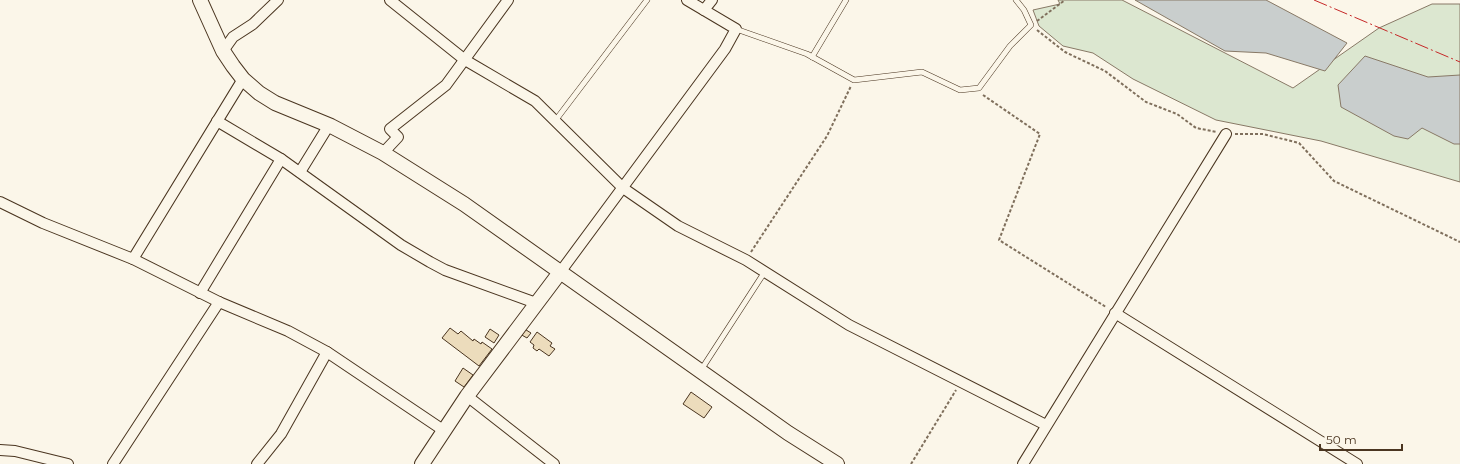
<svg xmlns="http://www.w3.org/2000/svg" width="1460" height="464" viewBox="0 0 1460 464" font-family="Montserrat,sans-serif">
	<rect width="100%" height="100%" fill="#fbf6e9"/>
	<path fill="#dce7d0" stroke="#887966" d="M1058,0H1122L1293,88L1379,28L1432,4H1460V182L1321,141L1216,120L1133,79L1093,53L1063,46L1039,26L1033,10L1060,4Z"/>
	<g fill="#c9cecd" stroke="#887966">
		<path d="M1135,0H1266L1347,43L1325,71L1266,53L1225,51Z"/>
		<path d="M1365,56L1428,77L1460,75V144H1454L1422,128L1408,139L1394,136L1341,107L1338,85Z"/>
	</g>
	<g fill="#ecdcbc" stroke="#4a3520">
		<path d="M450,328L458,334L461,331L473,341L474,339L481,344L482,342L492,349L479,366L442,338Z"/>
		<path d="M523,328L531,333L527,338L520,334Z"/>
		<path d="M490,329L499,335L494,343L485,337Z"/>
		<path d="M537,332L552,343L550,346L555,349L549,356L539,349L537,351L533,348L534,345L530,342Z"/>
		<path d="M463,368L473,375L464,387L455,381Z"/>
		<path d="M691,392L712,407L704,418L683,404Z"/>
	</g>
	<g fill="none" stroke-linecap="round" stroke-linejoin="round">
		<g stroke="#4a3520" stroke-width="6">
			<g id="lane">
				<path d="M736,29L807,54L854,80L922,72L960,90L979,88L1010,46L1031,25L1024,10L1016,0"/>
				<path d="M812,57L846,0"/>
				<path d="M555,121L647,0"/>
				<path d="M701,370L764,273"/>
			</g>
		</g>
		<g stroke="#4a3520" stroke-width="12">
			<g id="street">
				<path d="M390,0L465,60L535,101L623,188L678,226L746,260L849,325L1046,425"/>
				<path d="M704,10L712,0"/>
				<path d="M223,51L233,37L253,24L278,0"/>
				<path d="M217,121L281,159L401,245L430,262L445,270L536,303"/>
				<path d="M383,153L398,137L390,129L446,85L508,0"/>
				<path d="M300,172L329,125"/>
				<path d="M0,202L43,223L133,259L219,302L288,331L327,352L443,430"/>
				<path d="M133,259L243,79"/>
				<path d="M561,271L725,49L736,29L687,0"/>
				<path d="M200,293L281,159"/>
				<path d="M1115,313L1357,464"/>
				<path d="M467,396L554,464"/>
				<path d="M0,450L15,451L68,464"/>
				<path d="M113,464L219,302"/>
				<path d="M257,464L281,434L327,352"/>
				<path d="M1023,464L1226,134"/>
			</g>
		</g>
		<g stroke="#4a3520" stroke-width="16">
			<g id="secondary">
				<path d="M200,0L223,51L233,66L243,79L259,93L275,103L331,126L383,153L464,204L788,433L837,464"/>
				<path d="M422,464L467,396L561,271"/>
			</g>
		</g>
		<g stroke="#7f6f5c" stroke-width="2" stroke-dasharray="3 2" stroke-linecap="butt">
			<path d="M1037,21L1065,0"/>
			<path d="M1037,30L1065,52L1105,71L1146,102L1177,114L1196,128L1217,132"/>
			<path d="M983,95L1040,134L999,240L1106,307"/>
			<path d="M1235,134H1263L1299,143L1334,181L1460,242"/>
			<path d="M751,252L827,136L851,86"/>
			<path d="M911,464L956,390"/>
		</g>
		<use href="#lane" stroke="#fbf6e9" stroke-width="5"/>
		<use href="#street" stroke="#fbf6e9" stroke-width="10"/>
		<use href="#secondary" stroke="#fbf6e9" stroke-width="14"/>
		<path stroke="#c62828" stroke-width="1" stroke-dasharray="14 3 2 3" stroke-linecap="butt" d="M1314,0L1460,62"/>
	</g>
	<path d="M1320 444v6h82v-6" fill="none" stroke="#4a3520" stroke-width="2"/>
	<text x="1326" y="444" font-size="12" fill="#4a3520" stroke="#fbf6e9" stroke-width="3" paint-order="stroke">50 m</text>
</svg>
